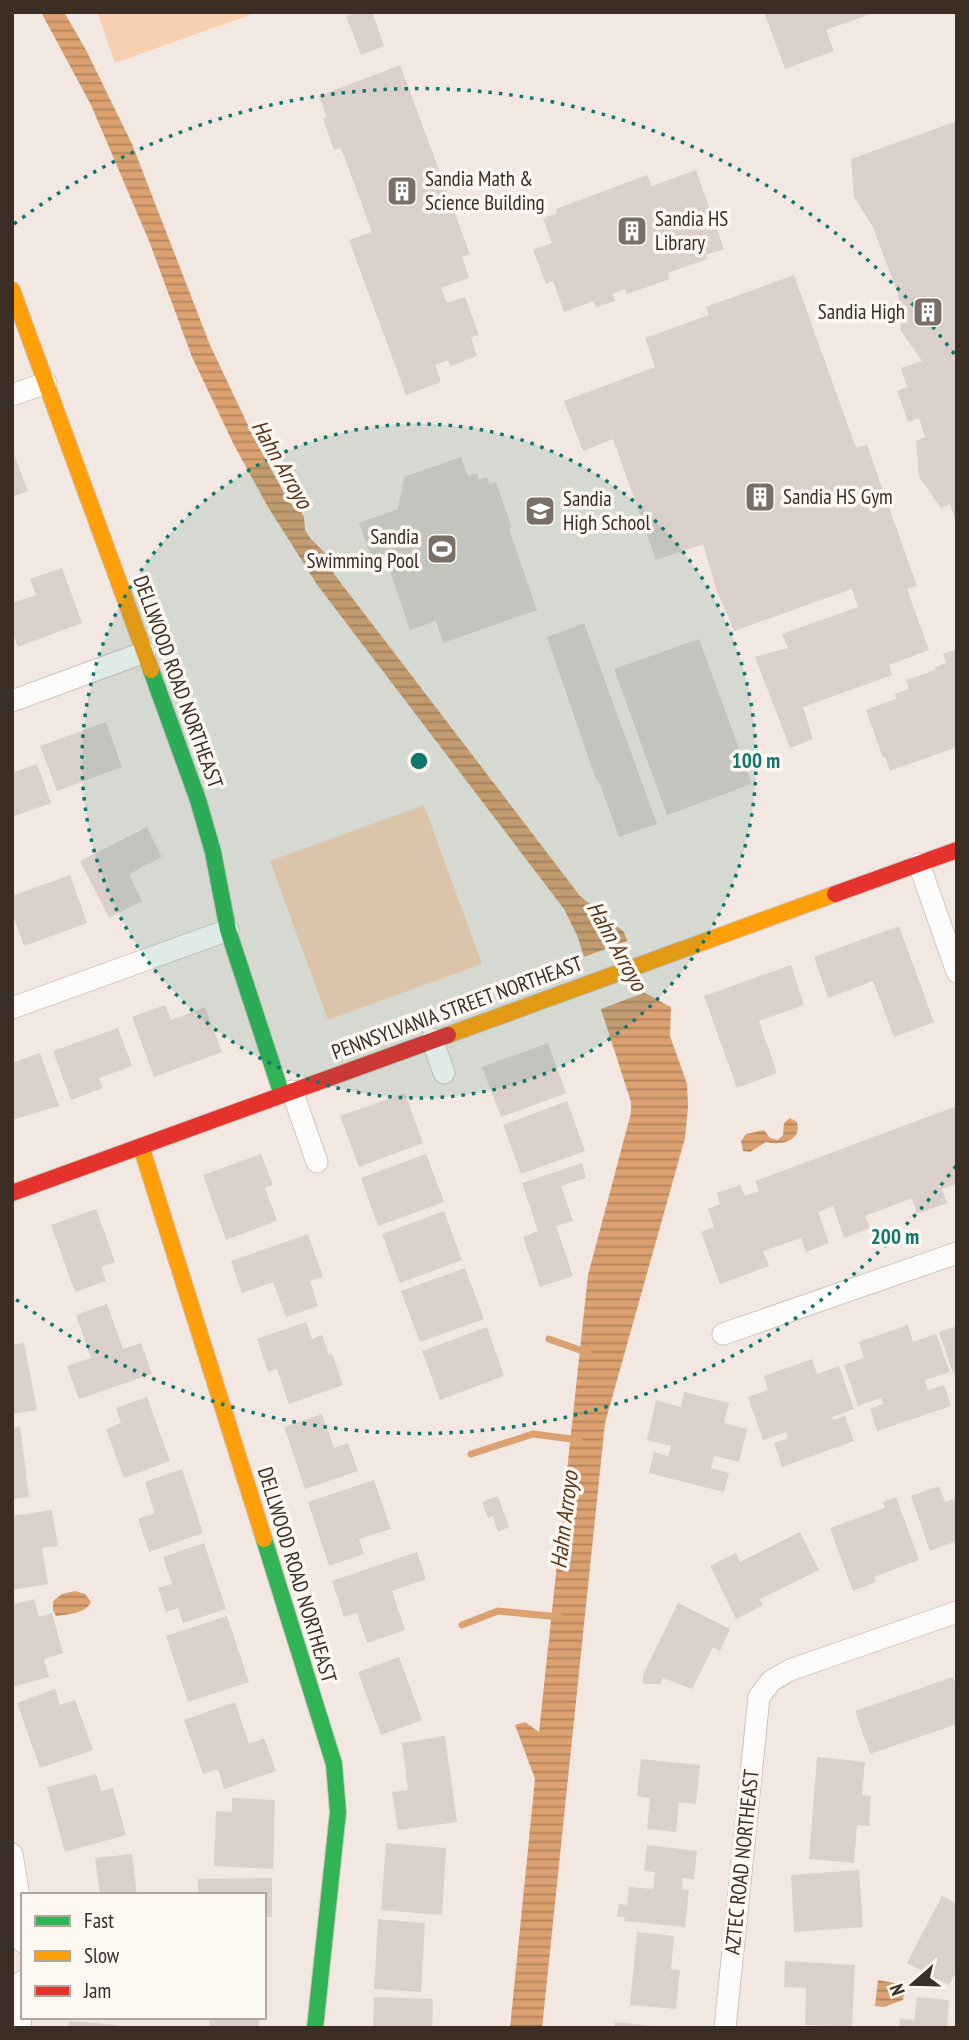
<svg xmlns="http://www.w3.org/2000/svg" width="969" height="2040" viewBox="0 0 969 2040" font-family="'PT Sans Narrow',sans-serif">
	<defs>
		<pattern id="water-rules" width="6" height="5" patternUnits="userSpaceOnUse" patternTransform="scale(1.75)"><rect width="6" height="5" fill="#dba170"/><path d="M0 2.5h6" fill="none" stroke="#b3845c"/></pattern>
	</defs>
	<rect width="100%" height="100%" fill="#f2e8e1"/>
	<g fill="#f7d0b2">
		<path d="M97,12H258L115,63Z"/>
		<path d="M424,805L482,964L328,1020L270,861Z"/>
	</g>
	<g fill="url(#water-rules)">
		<path d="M41,12H64L86,50L132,144L210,345L254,438L288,500L291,504L299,508L304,517L305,530L310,538L326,554L334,574L580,896L624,932L645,993L671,1007L670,1036L687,1084L688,1107L685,1138L605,1423L542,2028H510L535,1779L515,1725L525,1722L539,1732L588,1275L631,1113V1102L577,935L564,909L318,586L268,507L234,445L192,357L149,241L91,105Z"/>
		<path d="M790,1118L797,1122C802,1141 782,1146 766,1142L750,1152L743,1151L741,1141L746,1134L764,1130L770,1138L778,1140L783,1135L784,1123Z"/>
		<path d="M75,1591L85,1594L91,1602C85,1614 69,1614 56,1616L53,1610V1601L62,1594Z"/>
		<path d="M878,1980L905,1985L903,2000L884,2007L875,2006Z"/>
	</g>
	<path fill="#f2e8e1" d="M630,940L649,991L598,1010L581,958Z"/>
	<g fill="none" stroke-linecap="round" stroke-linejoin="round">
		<g stroke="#dba170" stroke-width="7">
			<path d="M549,1339L588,1353"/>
			<path d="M471,1454L533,1434L579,1440"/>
			<path d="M462,1625L498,1611L560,1617"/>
		</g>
	</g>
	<g fill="#dbd0c9">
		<path d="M357,12H372L384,46L361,55L346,16Z"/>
		<path d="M764,12H873V13L826,30L834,51L785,69Z"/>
		<path d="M400,65L470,254L462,257L469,278L441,288L447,303L465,297L479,335L471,337L477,356L451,366L448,360L435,365L441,382L406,395L349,240L372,232L341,148L334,150L323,119L327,117L319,96Z"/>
		<path d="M957,121V521L956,522L950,504L941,508L919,477L916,441L925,437L919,418L908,422L897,391L907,387L901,368L922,361L901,331L898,294L873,227L854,197L851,159Z"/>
		<path d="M696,170L724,249L705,255L707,259L668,273L670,279L627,294L625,289L613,294L615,301L596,307L593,301L564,312L553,281L546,284L533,250L552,243L543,218L557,213L556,209L647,175L652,186Z"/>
		<path d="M794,275L856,448L867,445L917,586L907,589L929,650L889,665L892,675L803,707L813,739L790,748L755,657L788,648L782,634L858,607L852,589L734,631L716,589L703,544L656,560L613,439L583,451L564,401L655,367L645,338L709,315L706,307Z"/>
		<path d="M12,449L28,491L12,497Z"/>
		<path d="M461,457L468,476L477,473L479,480L487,477L489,484L496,482L512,528L509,529L537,610L443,643L436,621L410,630L389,569L377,574L359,523L398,509L404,477Z"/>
		<path d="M62,568L82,623L18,647L12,632V603L36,595L30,579Z"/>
		<path d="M584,623L657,824L619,837L598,779L596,780L547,637Z"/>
		<path d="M699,639L752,784L667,815L614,669Z"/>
		<path d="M957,649V747L890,771L885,757L883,758L866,710L896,699L895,694L909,689L906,680L936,670L935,667L946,663L943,654Z"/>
		<path d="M106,722L122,767L57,791L40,746Z"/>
		<path d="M37,764L51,803L12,817V773Z"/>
		<path d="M147,827L162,857L129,874L142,901L109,918L80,861Z"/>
		<path d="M70,875L87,923L24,946L12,913V896Z"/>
		<path d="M899,926L934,1022L894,1037L873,981L828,998L814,957Z"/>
		<path d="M791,965L804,1005L759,1021L777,1073L737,1088L704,996Z"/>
		<path d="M165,1005L171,1020L205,1007L222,1052L154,1077L132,1017Z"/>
		<path d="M118,1028L132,1066L99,1078L103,1088L71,1100L53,1051Z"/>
		<path d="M548,1043L566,1093L501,1117L482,1067Z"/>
		<path d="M40,1053L59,1106L12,1120V1063Z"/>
		<path d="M405,1093L423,1143L359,1167L340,1116Z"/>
		<path d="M567,1101L585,1151L521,1174L503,1125Z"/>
		<path d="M957,1106V1184L942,1189L947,1203L917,1214L912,1198L865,1216L870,1228L844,1238L833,1206L818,1212L829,1243L806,1252L801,1238L763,1251L769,1266L720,1284L701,1232L714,1227L708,1209L720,1204L717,1193L740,1185L745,1196L759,1191L755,1181Z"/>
		<path d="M261,1154L273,1185L265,1188L277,1221L226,1240L203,1175Z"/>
		<path d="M426,1154L444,1202L378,1226L361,1178Z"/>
		<path d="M582,1163L586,1178L561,1186L573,1221L556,1226L573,1276L540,1287L523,1237L538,1231L522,1183Z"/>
		<path d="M96,1209L115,1262L101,1267L106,1281L75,1292L51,1225Z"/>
		<path d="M444,1211L462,1260L400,1283L382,1234Z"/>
		<path d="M308,1234L323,1277L310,1281L318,1306L286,1317L273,1282L242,1293L231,1261Z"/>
		<path d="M465,1268L484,1319L420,1342L401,1291Z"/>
		<path d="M107,1304L123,1349L141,1343L152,1374L79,1399L67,1366L91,1358L76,1315Z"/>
		<path d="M306,1322L312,1339L322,1335L329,1355L332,1353L343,1385L289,1404L277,1369L268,1372L257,1339Z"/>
		<path d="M908,1325L913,1342L936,1334L950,1372L925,1380L928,1390L944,1385L951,1406L877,1431L870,1409L883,1404L881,1398L858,1406L844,1365L864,1358L859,1342Z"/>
		<path d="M957,1326V1372L953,1373L939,1332Z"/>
		<path d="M487,1327L504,1376L440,1400L422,1351Z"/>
		<path d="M24,1343L37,1410L12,1414V1345Z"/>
		<path d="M812,1359L817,1374L839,1366L854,1409L832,1417L833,1420L845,1416L854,1441L782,1467L774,1443L788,1438L786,1432L763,1440L748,1397L768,1390L764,1376Z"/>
		<path d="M684,1392L729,1403L724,1423L747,1429L739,1462L714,1456L711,1468L729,1473L724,1492L649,1473L654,1452L668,1456L671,1446L647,1440L656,1400L681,1407Z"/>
		<path d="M147,1397L170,1461L124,1478L106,1429L121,1423L116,1408Z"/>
		<path d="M322,1414L334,1448L348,1443L358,1471L305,1489L284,1427Z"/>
		<path d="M20,1427L29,1497L12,1499V1428Z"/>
		<path d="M182,1469L203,1533L149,1552L138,1519L155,1513L145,1482Z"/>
		<path d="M374,1480L391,1529L359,1539L364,1554L329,1566L308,1502Z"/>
		<path d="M939,1486L945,1502L957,1498V1550L954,1542L930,1551L911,1496Z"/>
		<path d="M498,1496L509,1527L498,1532L493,1516L488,1518L482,1502Z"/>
		<path d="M896,1497L919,1560L874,1577L876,1582L853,1591L830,1528L885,1508L883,1502Z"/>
		<path d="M52,1510L58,1546L42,1548L48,1584L12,1590V1516Z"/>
		<path d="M800,1532L819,1570L760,1599L763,1605L736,1619L710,1566L736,1553L740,1562Z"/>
		<path d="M204,1543L226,1609L183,1623L178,1608L166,1612L158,1588L172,1584L163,1557Z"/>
		<path d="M417,1552L426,1579L392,1591L405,1630L367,1643L357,1613L344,1617L332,1581Z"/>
		<path d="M34,1599L39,1617L52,1613L63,1653L44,1659L49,1677L12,1687V1605Z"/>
		<path d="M678,1603L730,1629L720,1651L713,1647L692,1689L663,1678L661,1684H643V1675Z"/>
		<path d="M227,1616L249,1682L188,1702L166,1636Z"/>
		<path d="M399,1657L422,1720L381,1735L358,1672Z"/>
		<path d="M953,1677L957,1688V1724L870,1754L855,1711Z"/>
		<path d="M55,1689L60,1705L75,1700L93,1750L40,1768L17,1703Z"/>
		<path d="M235,1702L249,1744L264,1738L276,1771L224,1789L218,1769L203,1774L184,1720Z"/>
		<path d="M445,1736L457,1822L398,1830L392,1792L408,1790L402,1743Z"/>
		<path d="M817,1757L865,1762L862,1795L871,1796L869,1826L857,1825L854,1863L809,1859Z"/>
		<path d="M641,1759L700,1765L696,1804L679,1802L676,1832L647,1829L650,1798L637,1796Z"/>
		<path d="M96,1774L101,1791L113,1788L126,1835L65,1852L47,1787Z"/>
		<path d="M232,1798L275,1800L273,1869L214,1866L216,1811L232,1812Z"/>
		<path d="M386,1843L446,1848L442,1915L381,1910Z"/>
		<path d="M647,1845L697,1851L694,1879L683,1878L682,1889L689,1890L685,1927L624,1921L625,1917H617L619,1904L627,1905L629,1887L653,1889L655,1872L644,1871Z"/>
		<path d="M132,1854L137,1895H100L95,1858Z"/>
		<path d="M859,1870L863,1927L794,1932L791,1875Z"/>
		<path d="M272,1878V1917H264V1895H198V1879Z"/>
		<path d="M942,1896L957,1904V1970L949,1985L907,1963Z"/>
		<path d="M378,1919L425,1923L421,1992L374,1989Z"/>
		<path d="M637,1932L674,1936L671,1969L680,1970L676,2009L630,2005Z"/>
		<path d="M785,1961L855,1965L852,2027L805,2025L806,1988L784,1987Z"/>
		<path d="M374,1997L433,1999L432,2028H373Z"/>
		<path d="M917,1997L949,2000L947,2028H899L900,2019L914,2020Z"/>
		<path d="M209,2017H259V2028H210Z"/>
		<path d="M69,2021L118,2025V2028H68Z"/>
		<path d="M615,2022L654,2026V2028H615Z"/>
	</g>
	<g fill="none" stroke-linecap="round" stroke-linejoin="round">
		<g stroke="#cfc5bd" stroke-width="23">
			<g id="street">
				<path d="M12,395L46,383"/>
				<path d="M12,701L145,652"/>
				<path d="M919,864L957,972"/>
				<path d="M12,1008L228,930"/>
				<path d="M432,1039L444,1073"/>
				<path d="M292,1091L317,1162"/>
				<path d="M723,1334L957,1253"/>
				<path d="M12,1854L20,1903L23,1942"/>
				<path d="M20,2028L23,1981"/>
				<path d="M725,2028L759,1697L771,1681L790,1670L957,1612"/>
			</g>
		</g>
		<g stroke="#cfc5bd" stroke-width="18">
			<g id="fast">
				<path d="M151,670L198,800L213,852L228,930L282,1095"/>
				<path d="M264,1539L334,1764L338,1812L315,2028"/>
			</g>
		</g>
		<g stroke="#cfc5bd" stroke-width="18">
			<g id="slow">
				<path d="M12,290L151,670"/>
				<path d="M448,1035L835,894"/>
				<path d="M141,1146L264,1539"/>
			</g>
		</g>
		<g stroke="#cfc5bd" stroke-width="18">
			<g id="jam">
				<path d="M835,894L957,850"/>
				<path d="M12,1193L448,1035"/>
			</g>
		</g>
		<use href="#street" stroke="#fdfcfa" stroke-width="21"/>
		<use href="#fast" stroke="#30b455" stroke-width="16"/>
		<use href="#slow" stroke="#ff9f0a" stroke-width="16"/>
		<use href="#jam" stroke="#e5322d" stroke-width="16"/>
	</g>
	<circle cx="419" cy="761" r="337" fill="#0f766e" fill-opacity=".12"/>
	<g fill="none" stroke="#0f766e" stroke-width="3.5" stroke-dasharray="3.5 7">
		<circle cx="419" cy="761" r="337"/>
		<path d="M956 1166A673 673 0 0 1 14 1298M14 224A673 673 0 0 1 956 356"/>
	</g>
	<defs>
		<g id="building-square" transform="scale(1.575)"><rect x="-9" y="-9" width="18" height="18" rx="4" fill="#7a6f67" stroke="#fdf7f2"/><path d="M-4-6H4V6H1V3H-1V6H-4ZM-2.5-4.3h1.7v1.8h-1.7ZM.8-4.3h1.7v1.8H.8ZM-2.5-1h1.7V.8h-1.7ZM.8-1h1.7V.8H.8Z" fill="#fff"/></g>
		<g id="school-square" transform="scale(1.575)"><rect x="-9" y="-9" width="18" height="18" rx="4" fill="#7a6f67" stroke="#fdf7f2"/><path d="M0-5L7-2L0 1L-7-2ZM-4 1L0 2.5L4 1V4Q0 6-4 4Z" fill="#fff"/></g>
		<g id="stadium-square" transform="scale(1.575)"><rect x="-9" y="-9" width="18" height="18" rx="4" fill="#7a6f67" stroke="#fdf7f2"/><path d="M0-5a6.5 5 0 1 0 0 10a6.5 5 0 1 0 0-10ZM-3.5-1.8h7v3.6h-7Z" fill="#fff"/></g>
	</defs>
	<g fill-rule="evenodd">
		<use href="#building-square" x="402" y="191"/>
		<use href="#building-square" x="632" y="231"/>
		<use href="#building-square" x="928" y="312"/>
		<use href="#building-square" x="760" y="497"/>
		<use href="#school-square" x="540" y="511"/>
		<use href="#stadium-square" x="442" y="549"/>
	</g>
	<g text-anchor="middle" stroke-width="7" stroke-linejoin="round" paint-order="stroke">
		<g font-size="21" fill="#3a2e25" stroke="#fdf7f2" text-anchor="start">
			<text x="425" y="186">Sandia Math &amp;<tspan x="425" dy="24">Science Building</tspan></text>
			<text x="655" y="226">Sandia HS<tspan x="655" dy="24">Library</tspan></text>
			<text x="905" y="319" text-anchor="end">Sandia High</text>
			<text x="783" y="504">Sandia HS Gym</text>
			<text x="563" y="506">Sandia<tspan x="563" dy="24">High School</tspan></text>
			<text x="419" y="544" text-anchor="end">Sandia<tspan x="419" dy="24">Swimming Pool</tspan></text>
		</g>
		<g font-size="21" fill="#3a2e25" stroke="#fdf7f2">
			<text transform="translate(178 682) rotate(70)" y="7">DELLWOOD ROAD NORTHEAST</text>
			<text transform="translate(457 1008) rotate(-20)" y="7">PENNSYLVANIA STREET NORTHEAST</text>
			<text transform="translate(297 1575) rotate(73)" y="7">DELLWOOD ROAD NORTHEAST</text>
			<text transform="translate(742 1862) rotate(-84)" y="7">AZTEC ROAD NORTHEAST</text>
		</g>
		<g font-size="23" font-style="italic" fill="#58371b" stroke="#fdf7f2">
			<text transform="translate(282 464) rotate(60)" y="8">Hahn Arroyo</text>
			<text transform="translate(617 946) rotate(61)" y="8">Hahn Arroyo</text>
			<text transform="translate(564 1520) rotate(-83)" y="8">Hahn Arroyo</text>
		</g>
	</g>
	<circle cx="419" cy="761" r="10" fill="#0f766e" stroke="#fdf7f2" stroke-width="3.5"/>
	<g font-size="21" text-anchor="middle" font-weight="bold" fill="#0f766e" stroke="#fdf7f2" stroke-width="7" stroke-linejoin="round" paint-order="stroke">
		<text x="756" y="768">100 m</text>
		<text x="895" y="1244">200 m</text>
	</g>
	<rect width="969" height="2040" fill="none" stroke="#3a2e25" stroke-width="28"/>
	<rect x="21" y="1893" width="245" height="126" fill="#fdf7f2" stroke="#afa7a0" stroke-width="2"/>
	<rect x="35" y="1916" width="35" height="10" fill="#30b455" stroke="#afa7a0" stroke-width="2"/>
	<text x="84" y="1928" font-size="21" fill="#3a2e25">Fast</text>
	<rect x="35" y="1951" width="35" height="10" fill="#ff9f0a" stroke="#afa7a0" stroke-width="2"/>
	<text x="84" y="1963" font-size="21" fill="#3a2e25">Slow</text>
	<rect x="35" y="1986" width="35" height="10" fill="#e5322d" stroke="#afa7a0" stroke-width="2"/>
	<text x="84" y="1998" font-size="21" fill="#3a2e25">Jam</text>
	<g transform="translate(913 1984) rotate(250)" stroke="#fdf7f2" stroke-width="5" paint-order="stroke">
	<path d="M0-5L12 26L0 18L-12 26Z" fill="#3a2e25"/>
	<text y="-10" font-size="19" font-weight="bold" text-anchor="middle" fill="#3a2e25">N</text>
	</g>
</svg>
